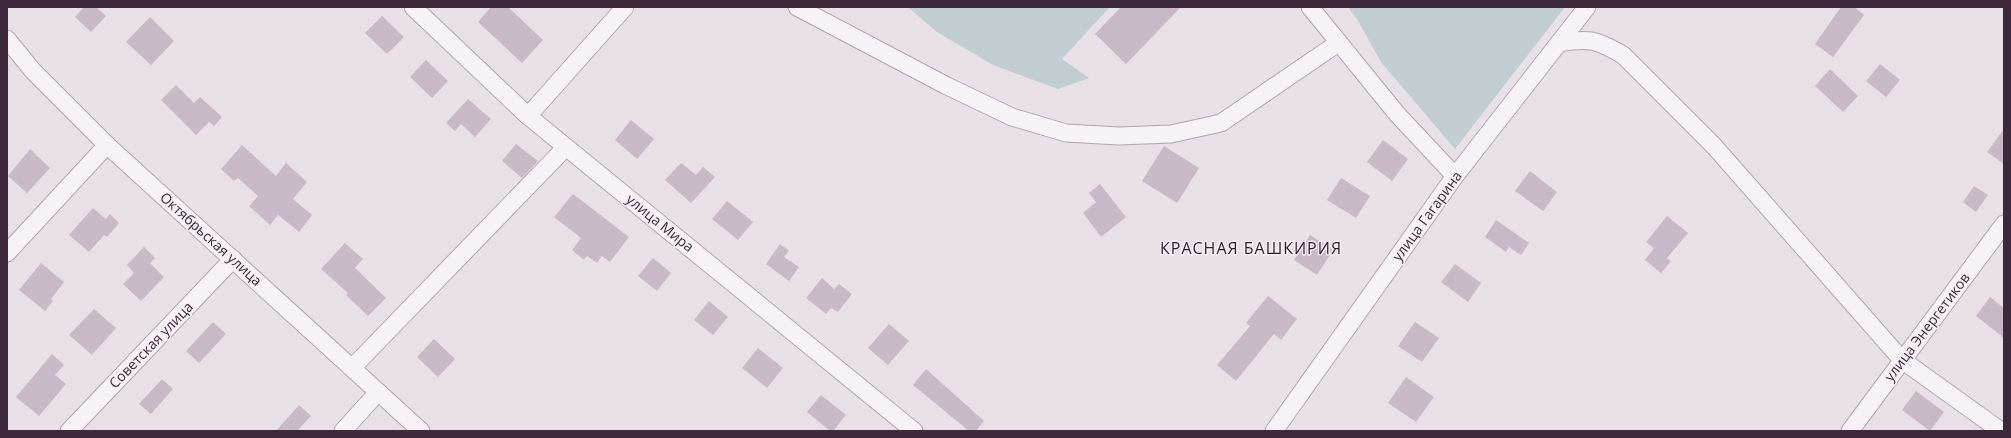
<svg xmlns="http://www.w3.org/2000/svg" width="2011" height="438" viewBox="0 0 2011 438" font-family="'Open Sans',sans-serif">
	<rect width="100%" height="100%" fill="#e8e0e7"/>
	<g fill="#c1cdd1">
		<path d="M908,7H1110L1062,59L1089,78L1058,89L993,65L937,32Z"/>
		<path d="M1348,7H1565L1455,149L1381,62L1357,19Z"/>
	</g>
	<g fill="#c7bac6">
		<path d="M84,7H96L106,16L91,32L75,17Z"/>
		<path d="M491,7H508L543,40L522,63L478,22Z"/>
		<path d="M1121,7H1181L1126,64L1095,34Z"/>
		<path d="M1841,7H1854L1864,15L1833,57L1815,44Z"/>
		<path d="M382,16L404,37L387,54L365,33Z"/>
		<path d="M150,17L174,41L151,65L126,42Z"/>
		<path d="M426,60L448,81L432,98L410,77Z"/>
		<path d="M1880,64L1900,80L1886,97L1866,81Z"/>
		<path d="M1830,69L1858,96L1843,112L1815,86Z"/>
		<path d="M176,85L194,103L200,97L222,117L214,126L209,122L196,135L161,100Z"/>
		<path d="M468,99L491,119L475,137L461,124L455,131L446,123Z"/>
		<path d="M631,120L654,139L637,159L615,140Z"/>
		<path d="M2004,129V164L1987,152Z"/>
		<path d="M1383,140L1408,159L1392,181L1367,162Z"/>
		<path d="M516,144L538,161L522,178L502,161Z"/>
		<path d="M242,145L276,176L286,163L307,182L293,199L312,215L299,232L278,215L270,225L249,206L258,196L238,178L234,181L221,169Z"/>
		<path d="M1164,146L1199,168L1177,203L1142,181Z"/>
		<path d="M30,149L50,168L27,193L8,176Z"/>
		<path d="M681,163L696,175L703,167L715,177L691,203L665,180Z"/>
		<path d="M1530,171L1557,192L1543,211L1515,191Z"/>
		<path d="M1341,178L1370,196L1356,218L1327,200Z"/>
		<path d="M1100,184L1126,217L1101,237L1083,213L1096,202L1089,193Z"/>
		<path d="M1974,186L1988,195L1976,212L1963,202Z"/>
		<path d="M573,194L629,237L610,262L602,256L597,263L587,256L584,260L572,250L581,238L554,217Z"/>
		<path d="M727,201L753,222L738,240L712,219Z"/>
		<path d="M93,208L106,219L110,214L119,223L107,237L104,235L89,252L69,235Z"/>
		<path d="M1667,216L1688,233L1667,258L1671,261L1661,273L1645,260L1654,248L1646,242Z"/>
		<path d="M1496,220L1529,243L1521,255L1509,247L1506,252L1485,237Z"/>
		<path d="M1310,235L1333,250L1317,275L1294,260Z"/>
		<path d="M345,243L363,259L355,268L386,298L368,316L346,295L348,293L321,269Z"/>
		<path d="M780,244L789,251L784,257L799,267L789,281L766,264Z"/>
		<path d="M144,247L155,258L150,263L164,277L141,301L123,284L134,273L127,265Z"/>
		<path d="M653,258L671,273L657,291L638,276Z"/>
		<path d="M41,263L64,282L51,299L53,301L45,311L19,290Z"/>
		<path d="M1455,264L1481,283L1468,302L1441,282Z"/>
		<path d="M822,278L834,289L839,284L852,294L838,312L831,308L826,314L806,298Z"/>
		<path d="M1268,296L1297,319L1281,340L1274,334L1236,381L1217,365L1250,326L1246,323Z"/>
		<path d="M1990,297L2004,308V338L1976,316Z"/>
		<path d="M709,301L728,317L713,335L694,320Z"/>
		<path d="M94,309L116,328L92,355L69,335Z"/>
		<path d="M213,322L226,334L199,363L186,351Z"/>
		<path d="M1415,322L1439,338L1422,362L1398,346Z"/>
		<path d="M889,324L909,341L888,365L868,348Z"/>
		<path d="M434,339L455,359L438,377L417,357Z"/>
		<path d="M758,348L783,368L767,388L742,368Z"/>
		<path d="M52,354L64,365L55,375L66,384L39,416L16,397Z"/>
		<path d="M926,369L984,421L976,431H969L913,385Z"/>
		<path d="M1406,377L1434,397L1416,422L1388,403Z"/>
		<path d="M162,379L173,389L151,414L139,404Z"/>
		<path d="M1916,391L1944,412L1930,431L1902,410Z"/>
		<path d="M821,395L846,415L833,431H830L807,412Z"/>
		<path d="M299,405L311,416L297,431H276Z"/>
	</g>
	<g fill="none" stroke-linecap="round" stroke-linejoin="round">
		<g stroke="#b2a5b0" stroke-width="19">
			<g id="minor">
				<path d="M413,7L528,116L914,431"/>
				<path d="M797,7L947,86L1012,117L1066,133L1119,136L1171,134L1221,123L1338,43"/>
				<path d="M1310,7L1397,114L1455,176"/>
				<path d="M7,39L33,71L107,145L421,431"/>
				<path d="M1559,43C1590,38 1595,39 1623,55L1714,146L1902,360L2001,431"/>
				<path d="M528,116L625,7"/>
				<path d="M7,253L107,145"/>
				<path d="M352,368L566,147"/>
				<path d="M69,431L233,259"/>
				<path d="M343,431L378,392"/>
				<path d="M1274,431L1455,176L1587,7"/>
				<path d="M1850,431L2004,224"/>
			</g>
		</g>
		<use href="#minor" stroke="#f6f2f6" stroke-width="17"/>
	</g>
	<g text-anchor="middle" stroke-width="3" stroke-linejoin="round" paint-order="stroke">
		<g font-size="14" fill="#3e293b" stroke="#f5eff5">
			<text transform="translate(1427 216) rotate(-54)" y="5">улица Гагарина</text>
			<text transform="translate(660 223) rotate(39)" y="5">улица Мира</text>
			<text transform="translate(211 239) rotate(42)" y="5">Октябрьская улица</text>
			<text transform="translate(1927 327) rotate(-53)" y="5">улица Энергетиков</text>
			<text transform="translate(151 345) rotate(-46)" y="5">Советская улица</text>
		</g>
		<g font-size="16" letter-spacing="1" fill="#2e1c2c" stroke="#f5eff5">
			<text x="1251" y="254">КРАСНАЯ БАШКИРИЯ</text>
		</g>
	</g>
	<rect width="2011" height="438" fill="none" stroke="#3e293b" stroke-width="16"/>
</svg>
